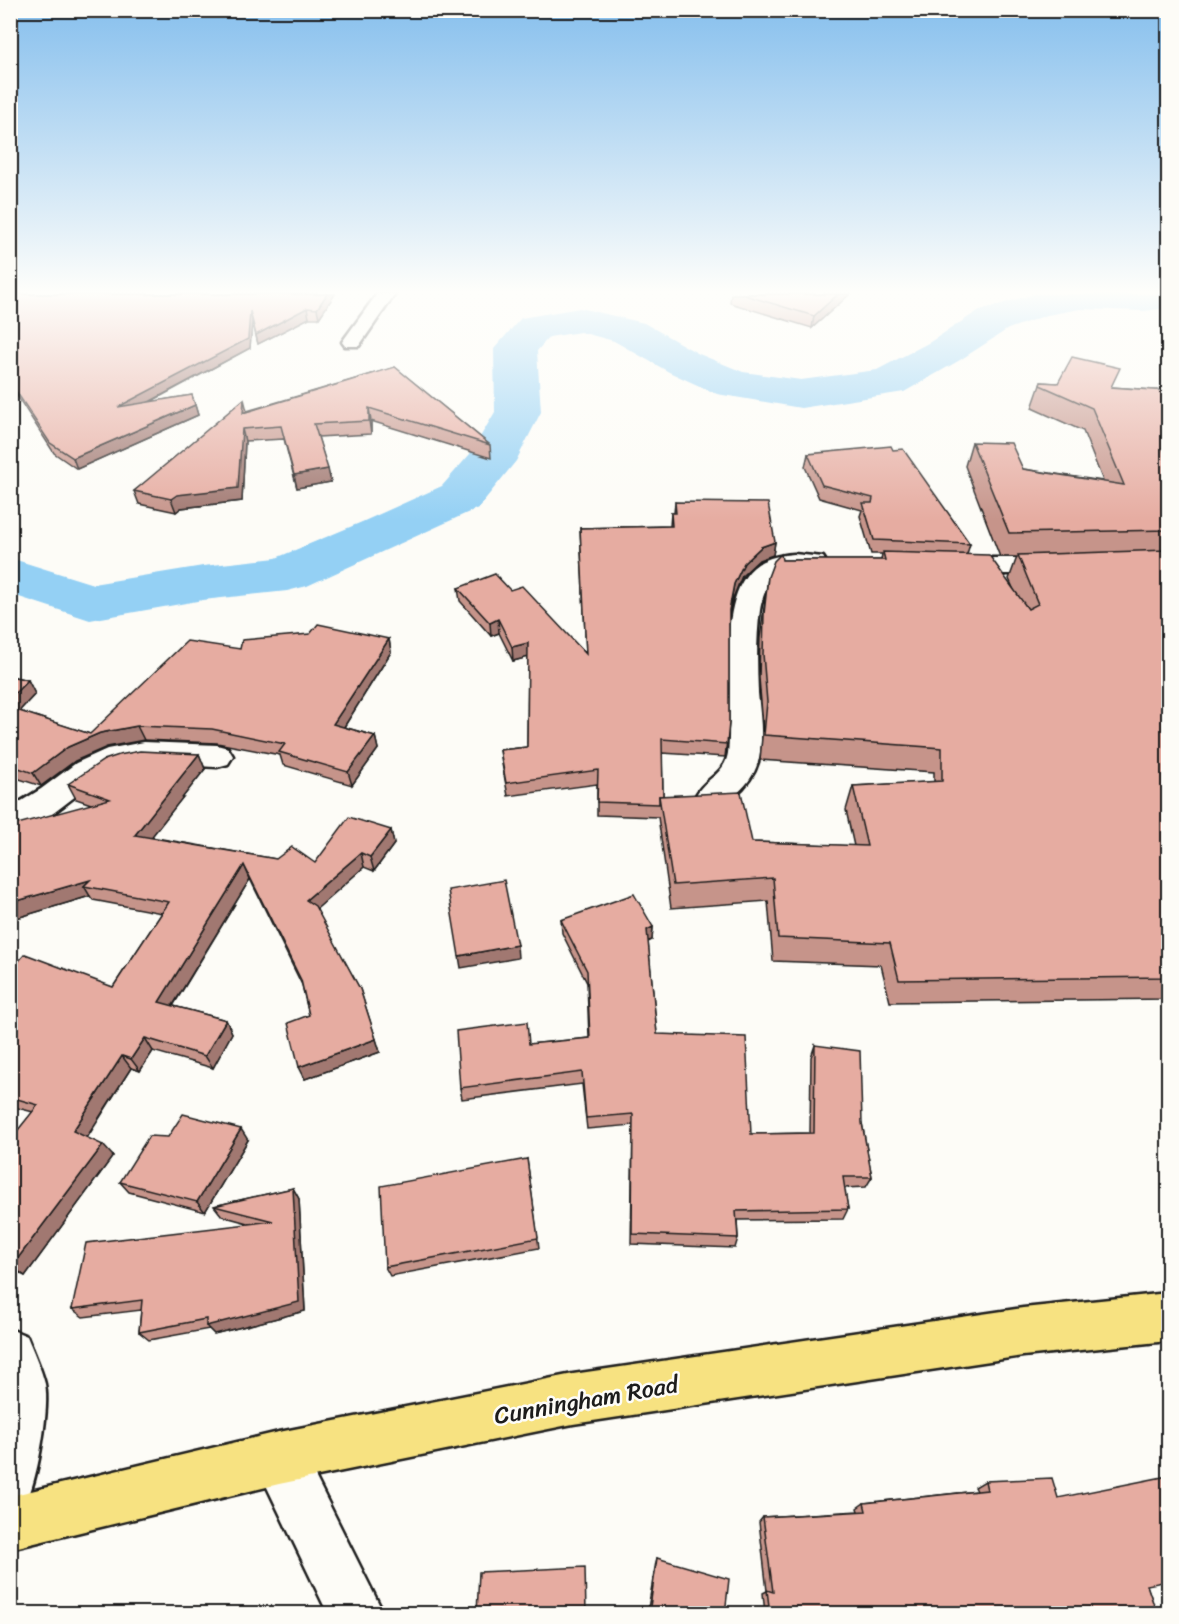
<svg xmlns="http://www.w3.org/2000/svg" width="1179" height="1624" viewBox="0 0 1179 1624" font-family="Sriracha,sans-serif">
	<rect width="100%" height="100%" fill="#fdfcf7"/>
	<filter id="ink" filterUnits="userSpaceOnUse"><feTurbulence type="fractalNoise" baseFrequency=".0167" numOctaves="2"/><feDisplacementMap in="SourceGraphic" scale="12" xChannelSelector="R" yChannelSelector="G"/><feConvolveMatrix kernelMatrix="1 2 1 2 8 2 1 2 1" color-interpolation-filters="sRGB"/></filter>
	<g filter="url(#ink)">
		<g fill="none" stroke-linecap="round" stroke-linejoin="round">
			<path fill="#94d0f4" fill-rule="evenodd" d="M1034,294H1168V308L1144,311L1080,309L1047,315L1008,329L960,360L904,392L801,408L717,394L669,372L614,341L580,332L549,337L537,351L541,412L516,461L478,508L307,586L287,591L203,600L90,620L10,594V558L93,584L203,566L276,558L362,522L442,486L470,454L495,412L494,349L521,318L580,308L644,323L699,354L743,372L801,380L877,370L930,342L978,311Z"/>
			<g stroke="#1c1c1c" stroke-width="5">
				<g id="minor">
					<path d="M377,294H395L359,346H345L342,342Z"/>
					<path d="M794,554L823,557L827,563L823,569C807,573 788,565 774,577C766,585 762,599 760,610C756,638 757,666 758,693C760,715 764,741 758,762C754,776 745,787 734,796C722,805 715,808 701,804L696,795C706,777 724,776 728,753C734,704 712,595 758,564C768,557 782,555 794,554Z"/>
					<path d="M953,558H1057L1066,560L1070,566L1066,572L1057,574H953L944,572L940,566L944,560Z"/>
					<path d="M144,742L217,745L228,748L233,756L228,764L217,767C188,766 153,759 125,767C85,779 54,823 10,837V808L41,789L76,763L107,749Z"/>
					<path d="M10,1329L27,1336C33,1351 41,1368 45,1384C50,1408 38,1475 28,1498L10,1506Z"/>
					<path d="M279,1432L297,1440L384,1614H328L253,1458L261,1440Z"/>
				</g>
			</g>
			<g stroke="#1c1c1c" stroke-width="5">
				<path id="major" d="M1168,1293V1341L1023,1356L573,1424L279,1484L10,1549V1496L279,1432L573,1374L1023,1308Z"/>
			</g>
			<use href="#minor" fill="#fdfcf7" fill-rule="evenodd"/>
			<use href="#major" fill="#f7e281" fill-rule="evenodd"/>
		</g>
		<g fill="#c6948a" stroke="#1c1c1c" stroke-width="1.5">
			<path d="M10,294H335L319,318H309L258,344L252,321L250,348L150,402L192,395L198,415L77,469L54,453L10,385Z"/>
			<path d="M731,294H850L812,328L730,303Z"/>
			<path d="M395,367L490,445L491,458L371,421V434L318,437L331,482L297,488L284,439L245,441L242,501L181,508L176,512L139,504L134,491L247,411Z"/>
			<path d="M1041,382L1168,391V999L890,1002L881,965L773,961L768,901L671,908L658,817L597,815V784L508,796L502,764L500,750L527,747L528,657L513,661L499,633L491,636L460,601L458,588L510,590L586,653L580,528L670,526L671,513H674L675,502L775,542L773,555L759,560L742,576L733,598L729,615V723L725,757L662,753L663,796L752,842L854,846L846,810L853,786L934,782V772L760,760L763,726L759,678L760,638L768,577L782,560H881L882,554H871L860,516L862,510L819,498L805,467L808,454L970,544L967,554L1013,588L1009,579L1017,557H1000L965,466L972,442L1023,469L1103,481L1083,431L1032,408Z"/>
			<path d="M389,639L391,652L344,727L375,736L378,749L352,785L283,765L280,755L217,743L144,740L107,747L75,761L41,786L10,776V676L28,680L35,694L19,711L90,734L240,649Z"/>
			<path d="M199,754L205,769L151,837L276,859L315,863L391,830L394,844L374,871L364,867L316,909L360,989L380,1052L305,1079L309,1015L302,985L250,879L173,1006L226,1020L232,1033L213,1068L153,1051L140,1071L131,1068L87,1138L113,1156L25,1276L10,1269V1140L33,1112L10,1106V971L113,987L162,913L93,900L90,896L10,920L91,804L76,799L68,784Z"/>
			<path d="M561,920L653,927L652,940L648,942L657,1034L751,1134L810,1133L811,1057L815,1045L862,1123L872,1177L866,1187L844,1188L848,1209L843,1219L737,1220L738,1238L735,1248L631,1244L633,1125L587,1129L582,1084L462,1099L460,1088L529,1044L589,1038L587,983L562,933Z"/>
			<path d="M248,1140L205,1212L129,1192L120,1182Z"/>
			<path d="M527,1159L539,1248L390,1276L385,1267Z"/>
			<path d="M293,1188L299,1199L305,1311L214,1334L209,1329L149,1340L139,1332L141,1310L83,1317L72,1309L251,1224L222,1216L214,1206Z"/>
			<path d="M985,1481L1058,1498L1147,1586L1157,1614H765L763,1593L767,1591L759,1522L763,1517L858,1511L857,1508L864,1503L977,1491L975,1487Z"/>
			<path d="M657,1558L725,1614H647L656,1562Z"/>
		</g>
		<g fill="#a17871" stroke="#1c1c1c" stroke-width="1.5">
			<path d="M327,294H335L319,318L317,309Z"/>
			<path d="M838,294H850L812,328L814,316Z"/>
			<path d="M307,308L309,318L258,344L256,335Z"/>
			<path d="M250,311L252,321L250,348L121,417L118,407Z"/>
			<path d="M244,399L247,411L243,413Z"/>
			<path d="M195,405L198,415L77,469L73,458Z"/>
			<path d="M369,408L371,421V434L369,421Z"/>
			<path d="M242,429L245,441L242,501L181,508L176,512L171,499Z"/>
			<path d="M328,469L331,482L297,488L294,475Z"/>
			<path d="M775,542L773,555L759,560L742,576L733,598L727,624L734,584L744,563L761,547Z"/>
			<path d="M498,619L499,633L491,636L490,623Z"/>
			<path d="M389,639L391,652L337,738L333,724Z"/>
			<path d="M528,643L529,657L513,661L512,647Z"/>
			<path d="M28,680L35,694L11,720L10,718V698Z"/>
			<path d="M137,726L144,740L107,747L75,761L41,786L33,773L68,747L100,733Z"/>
			<path d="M375,736L378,749L352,785L348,772Z"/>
			<path d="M199,754L205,769L142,849L135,835Z"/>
			<path d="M391,830L394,844L374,871L370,857Z"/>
			<path d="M361,853L364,867L311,914L306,900Z"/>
			<path d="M244,865L250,879L167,1015L159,1002Z"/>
			<path d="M90,880L84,886L90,896L10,920V903Z"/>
			<path d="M653,927L652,940L646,942L647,930Z"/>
			<path d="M517,945L518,958L461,968L459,956Z"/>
			<path d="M226,1020L232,1033L213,1068L205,1056Z"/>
			<path d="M145,1038L153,1051L140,1071L131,1059Z"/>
			<path d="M376,1039L380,1052L305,1079L299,1067Z"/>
			<path d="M122,1056L131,1068L83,1143L73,1131Z"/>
			<path d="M241,1129L248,1140L205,1212L197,1202Z"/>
			<path d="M103,1145L113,1156L25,1276L12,1266Z"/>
			<path d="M293,1188L299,1199L305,1311L214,1334L206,1326Z"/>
		</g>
		<g fill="#e6aca1" stroke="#1c1c1c" stroke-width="1.5">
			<path d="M10,294H327L317,309L307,308L256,335L250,311L248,339L118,407L192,395L195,405L73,458L50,443L10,382Z"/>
			<path d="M741,294H838L814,316Z"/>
			<path d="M1072,357L1120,368L1111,387L1168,391V451L1163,449L1168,460V530L1009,533L972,442L1011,443L1023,469L1124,485L1092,408L1040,385L1041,382L1058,383Z"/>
			<path d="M395,367L490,445L369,408V421L314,424L328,469L294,475L281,426L242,429L238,488L177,495L171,499L134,491L244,399L243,413Z"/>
			<path d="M891,446L893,450L903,449L970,544L874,540L863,503H872L873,498L822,485L808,454Z"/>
			<path d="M675,502L768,503L775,542L761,547L744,563L734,584L729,610V723L727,744L662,739L663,796H659V804L597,802L598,770L506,783L500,750L527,747L528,643L512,647L498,619L490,623L458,588L495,574L510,590L522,586L586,654L580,528L672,526L671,513H676Z"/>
			<path d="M1168,550V977L899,980L890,943L778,938L773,878L673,885L659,796L741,792L752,842L867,846L853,786L942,781V748L764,735L767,702L763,654L764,614L768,577L774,561L781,554L782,560H885L883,552L989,555L1028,609L1038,604L1018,555Z"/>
			<path d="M318,624L389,639L333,724L375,736L348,772L279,752L285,744L212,729L137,726L100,733L68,747L33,773L10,765V708L90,734L187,641L240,649L242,640L310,634Z"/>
			<path d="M10,676L28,680L10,698Z"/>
			<path d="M140,751L199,754L135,835L276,859L292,847L315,863L349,817L391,830L370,857L361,853L306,900L315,906L360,989L376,1039L299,1067L288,1023L309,1015L301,980L244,865L159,1002L226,1020L205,1056L145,1038L131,1059L122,1056L73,1131L103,1145L12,1266H10V1140L38,1105L10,1097V971L25,954L113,987L169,902L84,886L90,880L10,903V826L110,799L68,784L104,760L119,755Z"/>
			<path d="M504,880L517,945L459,956L448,890Z"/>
			<path d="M634,894L653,927L647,930L657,1034L746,1037L751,1134L814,1133L815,1045L860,1051L862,1123L872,1177H843L848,1209L736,1211L738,1238L632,1234L633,1114L586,1118L582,1072L460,1088L456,1031L527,1022L529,1044L590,1038L587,971L561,920Z"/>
			<path d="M183,1114L241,1129L197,1202L120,1182L149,1136L168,1137Z"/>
			<path d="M527,1159L538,1238L385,1267L381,1186Z"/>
			<path d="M293,1188L299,1302L206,1326V1319L139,1332L142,1300L72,1309L86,1243L273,1221L214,1206Z"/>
			<path d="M1168,1476V1581L1147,1585L1157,1614H770L767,1590L773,1592L763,1517L866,1511L864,1503L987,1490L985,1481L1052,1478L1058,1498Z"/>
			<path d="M657,1558L729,1579L725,1614H649Z"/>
			<path d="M585,1567L586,1614H477L479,1572Z"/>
		</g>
	</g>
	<linearGradient id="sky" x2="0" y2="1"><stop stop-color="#86bfed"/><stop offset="0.56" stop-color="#fefefb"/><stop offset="1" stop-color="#fefefb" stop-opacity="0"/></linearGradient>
	<rect width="1179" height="521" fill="url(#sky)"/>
	<g text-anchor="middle" stroke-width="5" stroke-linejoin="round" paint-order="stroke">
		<g font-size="24" fill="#1c1c1c" stroke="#fdfcf7">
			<text transform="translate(586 1400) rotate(-10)" y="8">Cunningham Road</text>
		</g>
	</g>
	<rect width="1179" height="1624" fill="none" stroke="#fdfcf7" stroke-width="36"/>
	<rect x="18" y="18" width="1143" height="1588" fill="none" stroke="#1c1c1c" stroke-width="2" filter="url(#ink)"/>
</svg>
